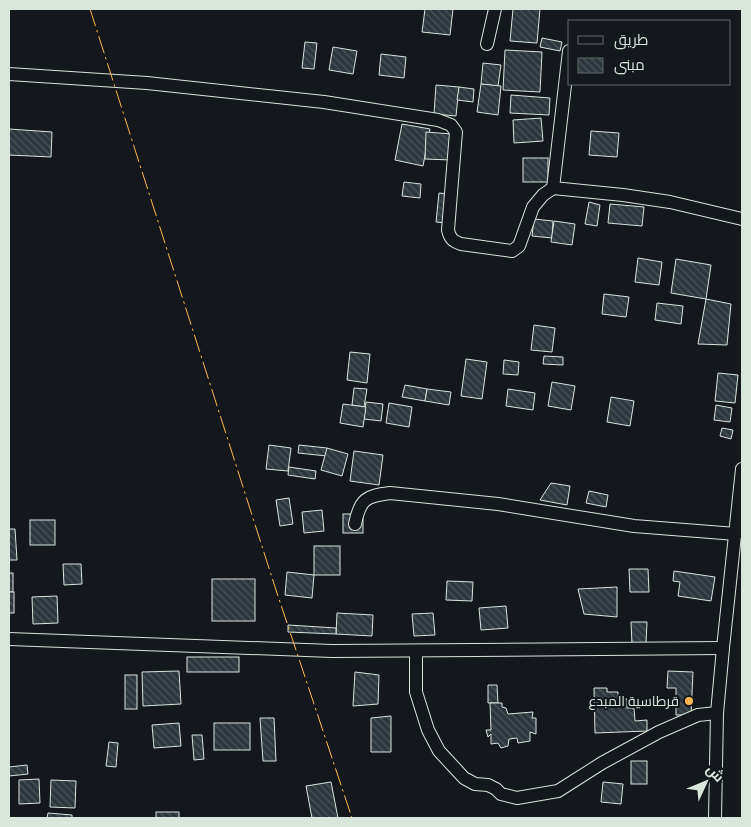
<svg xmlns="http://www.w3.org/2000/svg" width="751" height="827" viewBox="0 0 751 827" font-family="'PT Sans Narrow',Cairo,sans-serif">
	<defs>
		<pattern id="building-back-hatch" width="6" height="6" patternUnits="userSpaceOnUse" patternTransform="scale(1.25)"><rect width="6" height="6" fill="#2c363c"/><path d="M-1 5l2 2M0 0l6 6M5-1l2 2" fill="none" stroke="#4a5358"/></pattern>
	</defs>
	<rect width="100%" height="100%" fill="#14181c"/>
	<g fill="url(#building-back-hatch)" stroke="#d8e6dc">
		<path d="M425,9H453L450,35L422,32Z"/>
		<path d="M513,9H540L537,43L510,41Z"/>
		<path d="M542,38L562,42L560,51L540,47Z"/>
		<path d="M305,42L317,43L314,69L302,68Z"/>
		<path d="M333,47L357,51L353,74L329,70Z"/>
		<path d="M505,50L542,52L540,92L503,90Z"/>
		<path d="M381,54L406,57L404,78L379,75Z"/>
		<path d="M483,63L501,65L498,86L481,84Z"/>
		<path d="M481,84L501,86L498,115L477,112Z"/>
		<path d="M436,85L459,87L456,116L434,114Z"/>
		<path d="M459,87L474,89L473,102L457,100Z"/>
		<path d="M511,95L550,98L549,115L510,113Z"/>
		<path d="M541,118L543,141L514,143L513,120Z"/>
		<path d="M402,124L430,129L423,166L395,160Z"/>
		<path d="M9,129L52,132L51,157L9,155Z"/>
		<path d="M591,131L619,133L617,157L589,155Z"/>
		<path d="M426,132L452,134L451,160L425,159Z"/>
		<rect x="523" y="158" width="25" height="24"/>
		<path d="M404,182L421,184L420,198L402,196Z"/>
		<path d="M439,193L450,194L446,223L436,222Z"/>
		<path d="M589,202L600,205L597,226L585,224Z"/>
		<path d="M610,204L644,207L642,226L608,223Z"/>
		<path d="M534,219L553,221L552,238L532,236Z"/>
		<path d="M554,221L575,224L572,245L551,242Z"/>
		<path d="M638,258L662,262L659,285L635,282Z"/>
		<path d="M676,259L711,265L706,299L671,293Z"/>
		<path d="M604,294L629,297L626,317L602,314Z"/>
		<path d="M706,299L731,304L727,345L698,344Z"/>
		<path d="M657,303L683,306L681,324L655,320Z"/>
		<path d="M534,325L555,328L552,352L531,350Z"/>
		<path d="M350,352L370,354L367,383L347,380Z"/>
		<path d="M544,356L563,357V365L543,364Z"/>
		<path d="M466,359L487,362L482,399L461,396Z"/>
		<path d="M504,360L519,362L518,375L503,374Z"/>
		<path d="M718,373L738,375L735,403L715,401Z"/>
		<path d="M552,382L575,386L571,410L548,406Z"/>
		<path d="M405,385L427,389L425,401L402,397Z"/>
		<path d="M354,388L367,389L364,407L352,405Z"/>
		<path d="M427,389L451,392L449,405L425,401Z"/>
		<path d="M508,389L535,393L533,410L506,406Z"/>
		<path d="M611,397L634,401L630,426L607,422Z"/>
		<path d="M366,402L383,404L381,421L364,419Z"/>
		<path d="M389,403L412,407L409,427L386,423Z"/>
		<path d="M343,404L366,407L363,427L340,423Z"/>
		<path d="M716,405L732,408L730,422L714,420Z"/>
		<path d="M722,428L733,430L731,439L720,436Z"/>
		<path d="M269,445L291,448L288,471L266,469Z"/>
		<path d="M299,445L327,448V456L298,453Z"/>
		<path d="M327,448L348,454L342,476L321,470Z"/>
		<path d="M354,451L383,455L379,485L350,481Z"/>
		<path d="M289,467L316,471L315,479L288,475Z"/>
		<path d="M551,483L570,486L567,505L540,500Z"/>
		<path d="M589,491L608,495L606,507L586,503Z"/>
		<path d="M289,498L293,524L280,526L276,500Z"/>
		<path d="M322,510L324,531L304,533L302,512Z"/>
		<rect x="343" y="514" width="20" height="19"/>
		<rect x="30" y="520" width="25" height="25"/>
		<path d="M9,529H15L17,560H9Z"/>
		<rect x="314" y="546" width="26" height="29"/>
		<path d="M63,564H81L82,584L64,585Z"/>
		<path d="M629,569H648L649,592H630Z"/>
		<path d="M674,571L715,577L711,601L678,596L680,582L673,581Z"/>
		<path d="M287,572L314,575L312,598L285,595Z"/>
		<rect x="9" y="573" width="4" height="19"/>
		<rect x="212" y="579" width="43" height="42"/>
		<path d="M447,581L473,582L472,601L446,600Z"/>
		<path d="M617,587V617L584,614L578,589Z"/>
		<rect x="9" y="592" width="5" height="21"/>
		<path d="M57,596L58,623L33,624L32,597Z"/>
		<path d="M506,606L508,628L481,630L479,608Z"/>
		<path d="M337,613L373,615L372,636L336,634Z"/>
		<path d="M433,613L435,635L414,636L412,614Z"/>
		<path d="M631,622H647L646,643L632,644Z"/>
		<path d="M288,625L336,628V634L288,632Z"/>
		<rect x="187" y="657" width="52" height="15"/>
		<path d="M179,671L181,704L143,706L142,672Z"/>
		<path d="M668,671L693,672L691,715H676V688H667Z"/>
		<path d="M355,672L379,675L378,704L353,706Z"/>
		<rect x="125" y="675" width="12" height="34"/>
		<path d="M488,685H497L498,703H488Z"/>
		<path d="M594,688H607V692H618V699H627V708H634L635,721L647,720V731L595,733Z"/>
		<path d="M490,703H502V707L506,708L508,714L533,712L532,718H536V734L530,732V741L518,743L517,738L509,739L508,746L501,748L498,743L491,744V734L488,737L486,730H491Z"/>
		<path d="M391,716V752H371V718Z"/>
		<path d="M260,718H274L276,761H263Z"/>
		<path d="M179,723L181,746L154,748L152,725Z"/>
		<rect x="214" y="723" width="36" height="27"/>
		<path d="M192,735H202L204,759L194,760Z"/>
		<path d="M109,742L118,743L116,767L106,766Z"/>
		<rect x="631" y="761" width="16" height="23"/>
		<path d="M27,765L28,774L9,776V767Z"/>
		<path d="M39,779L40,803L19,804V780Z"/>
		<path d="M51,780L76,781L75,808L50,807Z"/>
		<path d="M331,782L338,818H312L306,786Z"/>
		<path d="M603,782L623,784L621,804L601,802Z"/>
		<rect x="156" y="812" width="23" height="6"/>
		<path d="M48,813L72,815V818H47Z"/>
	</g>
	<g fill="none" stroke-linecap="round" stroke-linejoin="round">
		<g stroke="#d8e6dc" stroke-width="14">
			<g id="minor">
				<path d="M487,44L495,9"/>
				<path d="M9,74L147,83L324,102L438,120L451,125L456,132L448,230C450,239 453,241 461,244L512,251L519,246L533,207L543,195L553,188L623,195L670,202L742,219"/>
				<path d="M553,188L569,51"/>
				<path d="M355,524C360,499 366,496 390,493L498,504L634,526L736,534"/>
				<path d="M9,639L332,651L723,648"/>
				<path d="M416,651V692L428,730L439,751L464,778L475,784L488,785L496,789L501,794L517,798L558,791L602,763L659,732L698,715L717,713"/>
				<path d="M715,818L717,713L723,648L742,469"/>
			</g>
		</g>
		<use href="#minor" stroke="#14181c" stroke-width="12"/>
		<path stroke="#ffb74d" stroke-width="1" stroke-dasharray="18 4 2.5 4" stroke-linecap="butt" d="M90,9L276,590L352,818"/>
	</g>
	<circle fill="#ffb74d" stroke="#14181c" stroke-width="2" cx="689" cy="701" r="5"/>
	<g text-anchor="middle" stroke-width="4" stroke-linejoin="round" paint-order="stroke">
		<g font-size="14" fill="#d8e6dc" stroke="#14181c" text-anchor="end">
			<text x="679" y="706">قرطاسية المبدع</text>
		</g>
	</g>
	<rect width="751" height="827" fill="none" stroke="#d8e6dc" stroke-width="20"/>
	<rect x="568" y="20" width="162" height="65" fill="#14181c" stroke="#626a69"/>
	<rect x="578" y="36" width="25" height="8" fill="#14181c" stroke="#626a69"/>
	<text x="614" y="45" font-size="15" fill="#d8e6dc">طريق</text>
	<rect x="578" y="58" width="25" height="15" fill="url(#building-back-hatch)" stroke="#626a69"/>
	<text x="614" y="70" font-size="15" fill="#d8e6dc">مبنى</text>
	<g transform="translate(706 782) rotate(46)" stroke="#14181c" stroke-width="4" paint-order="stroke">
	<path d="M0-4L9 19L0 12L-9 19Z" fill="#d8e6dc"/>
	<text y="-8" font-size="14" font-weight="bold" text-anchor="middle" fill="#d8e6dc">ش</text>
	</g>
</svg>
